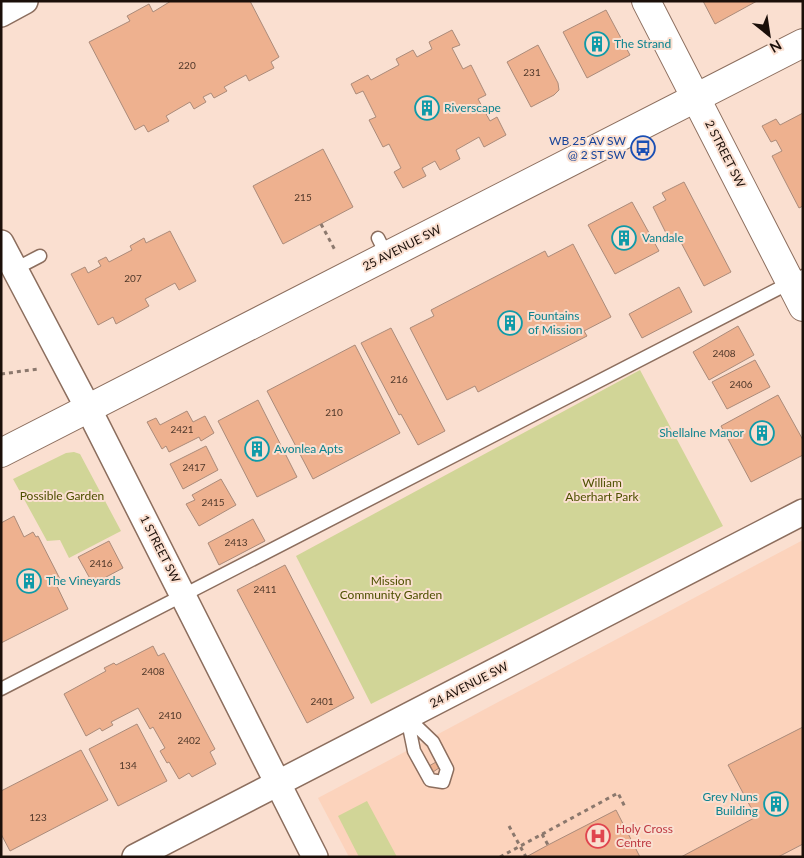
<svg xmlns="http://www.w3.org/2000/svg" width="804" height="858" viewBox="0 0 804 858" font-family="Lato,sans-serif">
	<rect width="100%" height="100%" fill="#fadfd0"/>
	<path fill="#fcd3bc" d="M803,540V857H349L318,798Z"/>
	<g fill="#d1d597">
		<path d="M640,370L723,526L371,704L296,556Z"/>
		<path d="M74,452L80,454L121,531L69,558L60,540L47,541L13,479L66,453Z"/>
		<path d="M367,801L397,857H359L338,816Z"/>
	</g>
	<g fill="#eeb18f" stroke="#ab8b7a">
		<path d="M171,1H250L279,57L271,62L274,68L249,81L246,75L224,87L227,91L214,98L211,93L203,97L206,102L194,109L190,102L166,116L169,121L148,132L144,125L135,130L89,42L130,21L127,16L149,4L153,12Z"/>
		<path d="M703,1H757L715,24Z"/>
		<path d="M606,10L630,55L587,78L563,32Z"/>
		<path d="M452,30L460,45L452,48L463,69L471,65L486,95L478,99L490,121L497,117L506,135L484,147L479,137L456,150L460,159L440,170L435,161L422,168L426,176L403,188L394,172L401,168L389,144L383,147L369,120L376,117L363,91L356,94L351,84L368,75L371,80L399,65L396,59L413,50L417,57L432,49L429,42Z"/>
		<path d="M538,45L558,83L559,90L554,95L531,107L507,62Z"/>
		<path d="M803,113V206L799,208L772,156L782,151L776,140L771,142L762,126L776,119L780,125Z"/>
		<path d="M323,149L353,207L283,244L253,186Z"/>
		<path d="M684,182L731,272L704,286L676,233L668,237L653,207L666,200L662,193Z"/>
		<path d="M632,202L659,251L615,274L588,225Z"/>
		<path d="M170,231L196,281L179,290L175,283L145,299L149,306L116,324L113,317L98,325L71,274L85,267L88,273L101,266L98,261L106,257L109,262L132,250L130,246L144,238L146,243Z"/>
		<path d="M573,244L611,317L584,331L587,336L478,392L475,386L447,400L410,328L434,316L431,310L545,251L548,257Z"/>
		<path d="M679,287L692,312L642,338L629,314Z"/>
		<path d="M738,326L754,355L709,380L693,352Z"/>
		<path d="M391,328L445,431L418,445L401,414L399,415L361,343Z"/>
		<path d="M355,345L400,433L313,479L267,391Z"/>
		<path d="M755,360L770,387L727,409L712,382Z"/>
		<path d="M778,395L803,440V455L751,482L721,426Z"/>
		<path d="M258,400L297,477L257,497L218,421Z"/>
		<path d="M187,411L193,422L205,416L214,433L201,441L199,437L169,452L166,446L162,449L147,422L156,418L160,425Z"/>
		<path d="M206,446L218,470L183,489L170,464Z"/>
		<path d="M221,479L236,505L199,526L186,504L195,500L192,495Z"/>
		<path d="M14,516L24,537L33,532L36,537L38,536L60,579L55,582L68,609L1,643V523Z"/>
		<path d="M253,519L265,541L219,565L208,543Z"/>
		<path d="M109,541L123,568L93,584L78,557Z"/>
		<path d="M285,565L354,698L307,723L237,590Z"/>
		<path d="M153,646L158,656L164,653L215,749L210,752L216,764L192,777L189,773L179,779L169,762L167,763L160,751L165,748L153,727L150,729L138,708L111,722L113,725L102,731L100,728L86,736L64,694L106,671L104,668L114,663L116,665Z"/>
		<path d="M137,724L167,781L118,806L89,749Z"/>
		<path d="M803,727V844L778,857H681L756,817L728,765Z"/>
		<path d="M81,750L108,800L10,851L1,834V791Z"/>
		<path d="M436,762L439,768L433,772L429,766Z"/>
		<path d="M616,810L640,857H526L548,845Z"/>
	</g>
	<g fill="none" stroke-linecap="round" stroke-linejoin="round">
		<g stroke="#8c6e5e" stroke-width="15">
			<g id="service">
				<path d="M378,238L387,256"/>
				<path d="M15,269L40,256"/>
				<path d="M1,689L803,276"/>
				<path d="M407,717L433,742L447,769L443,782L430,780L414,751Z"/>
			</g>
		</g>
		<g stroke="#8c6e5e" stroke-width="28">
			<g id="minor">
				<path d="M1,14L25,1"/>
				<path d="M1,243L88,408L315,857"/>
				<path d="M135,857L803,512"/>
			</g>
		</g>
		<g stroke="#8c6e5e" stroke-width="30">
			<g id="tertiary">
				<path d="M646,1L803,307"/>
				<path d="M1,453L803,43"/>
			</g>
		</g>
		<g stroke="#8b786d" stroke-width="3" stroke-dasharray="4 4" stroke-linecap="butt">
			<path d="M321,224L336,252"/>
			<path d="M1,374L38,369"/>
			<path d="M509,826L526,857"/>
			<path d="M542,834L548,845"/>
			<path d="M500,857L618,793L625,807"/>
		</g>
		<use href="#service" stroke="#fff" stroke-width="12"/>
		<use href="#minor" stroke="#fff" stroke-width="25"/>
		<use href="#tertiary" stroke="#fff" stroke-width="28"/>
	</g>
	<defs>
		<g id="building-ring" transform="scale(1.25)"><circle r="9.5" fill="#fadfd0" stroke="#0f9aa8" stroke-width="1.5"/><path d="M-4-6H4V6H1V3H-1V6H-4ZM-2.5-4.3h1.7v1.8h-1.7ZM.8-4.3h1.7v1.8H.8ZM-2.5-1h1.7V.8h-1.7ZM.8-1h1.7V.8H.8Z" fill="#0f9aa8"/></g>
		<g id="bus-ring" transform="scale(1.25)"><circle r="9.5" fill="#fadfd0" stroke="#1a4fb4" stroke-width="1.5"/><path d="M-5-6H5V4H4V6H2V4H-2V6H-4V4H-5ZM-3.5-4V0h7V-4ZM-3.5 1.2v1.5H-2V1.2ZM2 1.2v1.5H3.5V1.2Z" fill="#1a4fb4"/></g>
		<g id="hospital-ring" transform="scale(1.25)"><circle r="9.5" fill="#fadfd0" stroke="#e0444e" stroke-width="1.5"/><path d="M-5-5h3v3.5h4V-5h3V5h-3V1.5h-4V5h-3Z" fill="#e0444e"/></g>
	</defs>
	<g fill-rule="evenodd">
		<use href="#building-ring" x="597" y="44"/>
		<use href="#building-ring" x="427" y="108"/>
		<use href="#bus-ring" x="643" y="148"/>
		<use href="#building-ring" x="624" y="238"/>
		<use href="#building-ring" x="510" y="323"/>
		<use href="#building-ring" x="762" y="433"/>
		<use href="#building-ring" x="257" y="449"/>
		<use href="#building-ring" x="29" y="581"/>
		<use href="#building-ring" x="776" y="804"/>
		<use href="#hospital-ring" x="598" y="836"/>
	</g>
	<g text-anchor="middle" stroke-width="4" stroke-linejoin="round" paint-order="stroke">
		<g font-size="10" fill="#50382a">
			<text x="187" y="69">220</text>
			<text x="532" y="76">231</text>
			<text x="303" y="201">215</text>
			<text x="133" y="282">207</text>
			<text x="724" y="357">2408</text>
			<text x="399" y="383">216</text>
			<text x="741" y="388">2406</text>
			<text x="334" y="416">210</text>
			<text x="182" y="433">2421</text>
			<text x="194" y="471">2417</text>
			<text x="213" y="506">2415</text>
			<text x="236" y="546">2413</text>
			<text x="101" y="567">2416</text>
			<text x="265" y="593">2411</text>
			<text x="153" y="675">2408</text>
			<text x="322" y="705">2401</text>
			<text x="170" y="719">2410</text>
			<text x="189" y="744">2402</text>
			<text x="128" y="769">134</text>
			<text x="38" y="821">123</text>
		</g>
		<g font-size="12" fill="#0d838f" stroke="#fadfd0" text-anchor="start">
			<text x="614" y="48">The Strand</text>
			<text x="444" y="112">Riverscape</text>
			<text x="642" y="242">Vandale</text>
			<text x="528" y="320">Fountains<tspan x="528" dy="14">of Mission</tspan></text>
			<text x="744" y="437" text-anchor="end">Shellalne Manor</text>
			<text x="274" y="453">Avonlea Apts</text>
			<text x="46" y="585">The Vineyards</text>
			<text x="758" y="801" text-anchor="end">Grey Nuns<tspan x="758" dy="14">Building</tspan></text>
		</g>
		<g font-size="12" fill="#164399" stroke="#fadfd0" text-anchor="end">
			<text x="626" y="145">WB 25 AV SW<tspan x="626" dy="14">@ 2 ST SW</tspan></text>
		</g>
		<g font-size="12" fill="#1b0f09" stroke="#fadfd0">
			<text transform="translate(725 154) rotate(63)" y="4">2 STREET SW</text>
			<text transform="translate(402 248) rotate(-27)" y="4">25 AVENUE SW</text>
			<text transform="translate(160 549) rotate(63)" y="4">1 STREET SW</text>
			<text transform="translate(469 685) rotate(-27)" y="4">24 AVENUE SW</text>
		</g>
		<g font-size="12" fill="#4e5000" stroke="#fadfd0">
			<text x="602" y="487">William<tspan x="602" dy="14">Aberhart Park</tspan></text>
			<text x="62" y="500">Possible Garden</text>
			<text x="391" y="585">Mission<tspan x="391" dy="14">Community Garden</tspan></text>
		</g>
		<g font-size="12" fill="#be3a42" stroke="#fadfd0" text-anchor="start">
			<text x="616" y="833">Holy Cross<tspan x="616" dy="14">Centre</tspan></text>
		</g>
	</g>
	<rect width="804" height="858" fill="none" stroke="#1b0f09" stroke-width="5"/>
	<g transform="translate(769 35) rotate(150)" stroke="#fadfd0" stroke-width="4" paint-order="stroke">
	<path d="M0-4L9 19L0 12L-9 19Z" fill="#1b0f09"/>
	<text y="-8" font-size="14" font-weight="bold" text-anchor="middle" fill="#1b0f09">N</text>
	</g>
</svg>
